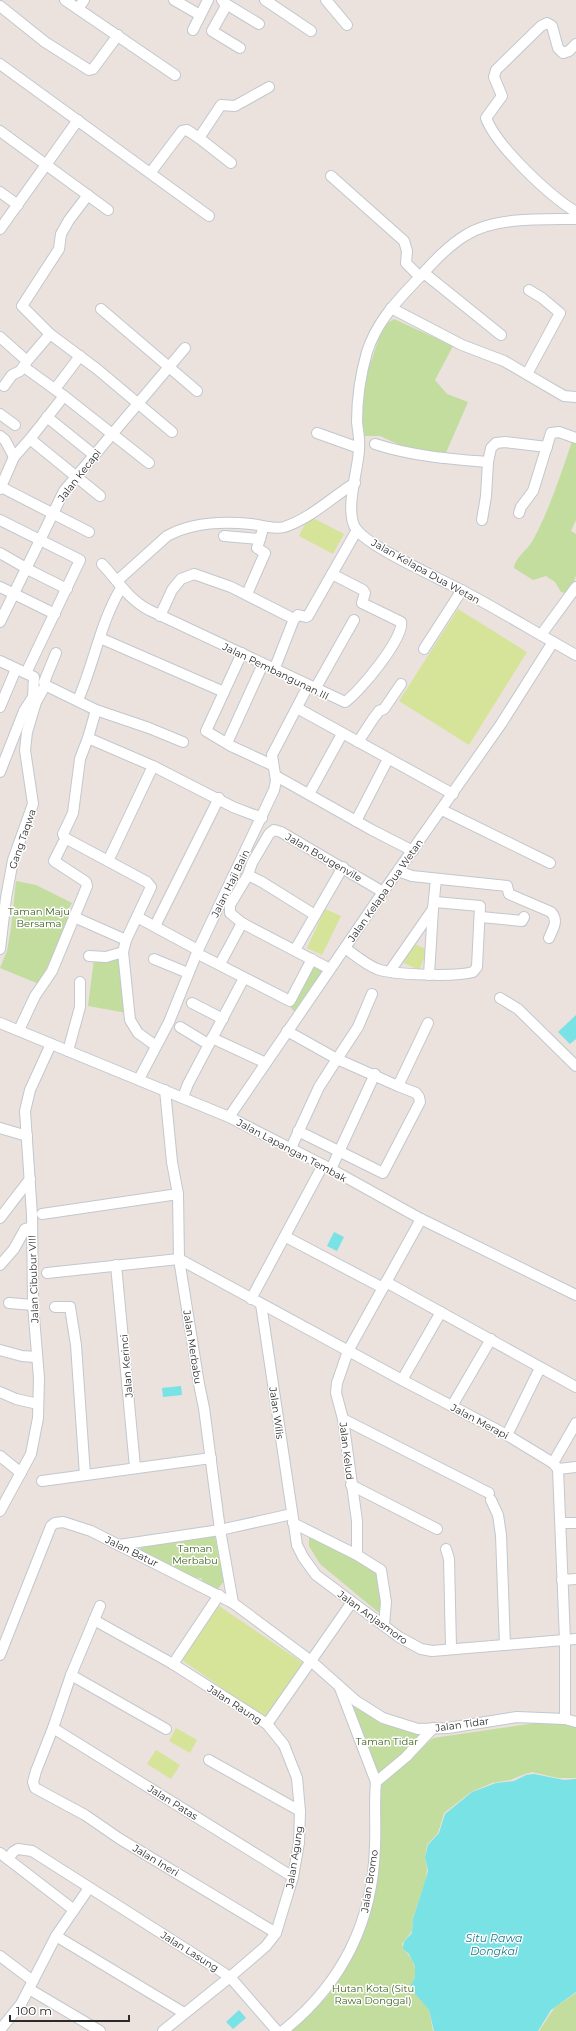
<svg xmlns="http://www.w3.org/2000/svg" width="576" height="2031" viewBox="0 0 576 2031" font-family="Montserrat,sans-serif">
	<rect width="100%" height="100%" fill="#ebe1dd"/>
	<g fill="#c2dd9d">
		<path d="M394,319L453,346L435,380L447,394L468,402L445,455L402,446L380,436H363L359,383L371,362L383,326Z"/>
		<path d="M573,439L576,441V520L571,531L576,534V575L570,594L561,592L555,582L546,576L533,580L514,568C515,557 528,550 533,540C550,509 561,473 573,439Z"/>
		<path d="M16,881L36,885L72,903L67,912L69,915L57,947L39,984L0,968L7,951L11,928Z"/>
		<path d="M122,956L127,1013L88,1006L94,959Z"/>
		<path d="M313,966L327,970L296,1013L291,1008L290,1002Z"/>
		<path d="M213,1529L225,1580L217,1590L204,1584L201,1578H193L140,1550L145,1540Z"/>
		<path d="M309,1530L383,1568L388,1609L378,1612L320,1564L309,1546Z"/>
		<path d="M356,1700L425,1734L381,1775L374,1769L350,1703Z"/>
		<path d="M564,1719L576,1722V1778H558L532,1772L525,1774L510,1780L492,1783L471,1792L444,1813L438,1833L427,1845L425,1857L427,1868L426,1879L413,1918L412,1931L402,1944L403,1949C410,1955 417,1966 415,1976C413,1981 411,1984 411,1989L429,2010L433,2031H289L327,1997L351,1960L364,1930L380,1860V1785L433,1738Z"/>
		<path d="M576,1993V2031H539L555,2007Z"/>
	</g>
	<g fill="#d6e49a">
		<path d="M309,516L344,534L333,554L299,536Z"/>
		<path d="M458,609L527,652L469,745L399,701Z"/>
		<path d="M325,909L341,916L322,955L307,948Z"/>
		<path d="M410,942L428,950L419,970L402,962Z"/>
		<path d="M219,1606L303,1663L265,1718L182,1660Z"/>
		<path d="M176,1728L197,1740L190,1753L169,1741Z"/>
		<path d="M156,1750L180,1765L171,1779L147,1764Z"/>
	</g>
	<g fill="#78e2e5">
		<path d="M576,1015V1039L570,1044L558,1032Z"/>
		<path d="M334,1232L344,1237L337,1251L327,1246Z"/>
		<path d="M181,1386L182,1395L163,1397L162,1388Z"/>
		<path d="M534,1774L564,1780L576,1779V1992L551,2010L538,2031H434L429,2010L411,1989V1985L415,1977V1966L409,1954L403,1949C403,1940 407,1939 412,1933L413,1919L427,1875L428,1870L425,1857L428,1845L439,1833L445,1814L472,1792L496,1783L514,1781L526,1775Z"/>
		<path d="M239,2010L246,2018L233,2029L226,2022Z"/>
	</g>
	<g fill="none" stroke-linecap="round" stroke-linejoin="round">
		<g stroke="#c1c8cf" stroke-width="12">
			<g id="minor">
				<path d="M65,0L175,75"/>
				<path d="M174,0L200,15"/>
				<path d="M222,0L226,6L212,31L240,48"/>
				<path d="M265,0L311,31"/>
				<path d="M326,0L347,25"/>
				<path d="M226,4L259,24"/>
				<path d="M0,6L45,42L89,70L93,69L118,35"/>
				<path d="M78,9L84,0"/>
				<path d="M193,30L208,0"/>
				<path d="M576,44L569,51L563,53L558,48L552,26L547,23L541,26L496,70L494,77L502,96L486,118C497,147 550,196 576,212"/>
				<path d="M0,64L209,216"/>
				<path d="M0,131L108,210"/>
				<path d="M199,138L231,163"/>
				<path d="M151,172L182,131L187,130L199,138L221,105L235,106L269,87"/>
				<path d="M331,176L404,241L407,251L406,263L420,277"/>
				<path d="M0,192L18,205"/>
				<path d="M88,195L69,220L61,234L59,249L22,306L50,334L97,369L172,432"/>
				<path d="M576,219C543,219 494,217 466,235C446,247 430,266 414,283C394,304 376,324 367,352C361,373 357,399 357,422C358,431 360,440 359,450C358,471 344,511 356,529C370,548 439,578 463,591C501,611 538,634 576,655"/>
				<path d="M0,229L78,120"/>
				<path d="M424,273L501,335"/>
				<path d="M391,308L462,345L504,361L564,396L576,397"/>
				<path d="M101,309L197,391"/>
				<path d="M0,337L27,361L50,334"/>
				<path d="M24,367L64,396L149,463"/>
				<path d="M527,374L560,313L542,298L529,290"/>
				<path d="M4,386L12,375L20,371L26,363"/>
				<path d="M55,389L80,356"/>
				<path d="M0,414L15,425"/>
				<path d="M47,417L94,455"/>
				<path d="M317,433L359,448"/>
				<path d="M0,436L5,440L14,457"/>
				<path d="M30,439L64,396"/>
				<path d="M375,444C412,456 449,459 488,462L491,448L496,443L505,442L547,447"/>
				<path d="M1,487L89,532"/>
				<path d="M0,489L14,457L30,439L100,496"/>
				<path d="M519,513L521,507L533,491L551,433L559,432L576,438"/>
				<path d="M0,520L80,560L26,673"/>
				<path d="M482,520L486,496L488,462"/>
				<path d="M224,536L260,539L262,532"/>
				<path d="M0,553L26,568"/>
				<path d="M102,564C118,581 128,599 149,610L345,702C358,694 405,637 401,622L362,603L365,593L363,590L332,574"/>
				<path d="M25,568L67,589"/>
				<path d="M117,581L167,536C192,522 223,521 251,524C262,525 273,530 284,527C310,519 332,497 355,483"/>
				<path d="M0,587L55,614"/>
				<path d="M247,594L265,553L257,548L260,539"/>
				<path d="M160,616L172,590L181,579L194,574L231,587L294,619"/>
				<path d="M0,622L64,491L185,348"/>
				<path d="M541,635L576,587"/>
				<path d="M100,638L224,692"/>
				<path d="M424,649L462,590"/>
				<path d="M56,653L44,682L47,686L96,710L149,728L183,742"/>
				<path d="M242,653L206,731L231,746L272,765"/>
				<path d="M0,661L34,677L33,697L24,711L0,772"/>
				<path d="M274,670L294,619L298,615L306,617L308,616L357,530"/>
				<path d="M315,689L354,620"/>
				<path d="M78,700C94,664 100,623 121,588"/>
				<path d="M0,707L16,669"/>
				<path d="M297,708L453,794"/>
				<path d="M96,710L88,738L80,759L73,813L63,834L65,838L108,861"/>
				<path d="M88,738L153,766L233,807L262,818"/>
				<path d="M358,742L373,719L379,711L384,709L401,684"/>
				<path d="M227,743L263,664"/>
				<path d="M153,766L108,861L147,882L151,887L126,940L123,952L130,1020L138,1033L156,1046"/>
				<path d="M276,776L372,830L413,851"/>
				<path d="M309,794L342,734"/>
				<path d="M442,810L550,863"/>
				<path d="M356,821L388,759"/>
				<path d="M399,869L401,872L412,876L507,886L509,894L551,912C559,921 553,928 549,938"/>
				<path d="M248,875L262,882L315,915"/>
				<path d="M74,917L126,940"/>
				<path d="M137,917L198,950"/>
				<path d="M481,917L522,921L524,917"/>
				<path d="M155,926L219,798"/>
				<path d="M345,948C355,955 365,964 377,969C393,975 456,977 473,972L477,967L480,906L435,902"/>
				<path d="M0,949L6,898L13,860L33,804L25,750L27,732L36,702L46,684"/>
				<path d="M295,950L343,867"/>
				<path d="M89,956L106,957L123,952"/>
				<path d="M202,956L290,1001L312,959"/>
				<path d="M154,959L188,973"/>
				<path d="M220,964L242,923"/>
				<path d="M330,969L242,923L230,913V905L248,875L252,863L269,834L274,830L281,832L383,892"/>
				<path d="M390,971L433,909L436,879"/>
				<path d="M429,975L433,909"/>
				<path d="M500,998L518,1009L576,1066"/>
				<path d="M192,1003L223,1019"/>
				<path d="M0,1023L229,1117L331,1169L421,1219L576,1295"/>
				<path d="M180,1027L208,1044"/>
				<path d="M19,1030L35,996L52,971L87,886L86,882L54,861L63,843"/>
				<path d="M287,1031L337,1059L358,1027L372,994"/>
				<path d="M212,1038L266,1063"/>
				<path d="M68,1051L80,1007V982"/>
				<path d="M139,1079L169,1022L198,950L274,790L276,781L272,755L308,686"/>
				<path d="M165,1090L172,1162L178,1194L179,1259L199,1384L204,1408L220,1530L233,1603"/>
				<path d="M183,1097L188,1084L244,978"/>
				<path d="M229,1117L383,892L501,724L553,642"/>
				<path d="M0,1128L27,1136"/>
				<path d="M298,1131L383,1173L420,1102L419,1097L416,1093L398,1086"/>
				<path d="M291,1148L319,1087L337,1059L398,1086L428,1023"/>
				<path d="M331,1169L375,1074"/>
				<path d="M42,1214L178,1194"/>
				<path d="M0,1218L30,1179"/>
				<path d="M286,1237L383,1288"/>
				<path d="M0,1265L14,1249L25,1229L32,1227"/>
				<path d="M116,1265L135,1467"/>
				<path d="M47,1273L179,1259L402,1380L507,1435L553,1463L558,1469L565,1640V1719"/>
				<path d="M386,1282L576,1387"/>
				<path d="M251,1299L323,1165"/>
				<path d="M9,1303L33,1305"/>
				<path d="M261,1304L297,1545L303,1557L316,1575L399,1637L421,1649L432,1651L576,1639"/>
				<path d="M55,1307H70L76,1345L85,1475"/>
				<path d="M0,1350L22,1356L36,1357"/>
				<path d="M402,1380L441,1312"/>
				<path d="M0,1392L16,1399L38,1404"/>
				<path d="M452,1406L491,1339"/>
				<path d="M343,1419L489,1493"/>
				<path d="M507,1435L540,1368"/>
				<path d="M0,1456L21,1473"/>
				<path d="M553,1463L576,1423"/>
				<path d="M558,1469L576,1467"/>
				<path d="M42,1481L211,1458"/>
				<path d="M351,1485L437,1529"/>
				<path d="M491,1500L498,1515L501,1535L505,1645"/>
				<path d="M0,1511L31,1454L38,1418L39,1378L33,1305L32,1215L25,1111L30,1090L51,1044"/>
				<path d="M293,1523L357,1555L381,1570L386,1602L384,1625"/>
				<path d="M561,1523H576"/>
				<path d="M119,1545L220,1530L292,1514"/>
				<path d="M446,1549L449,1559L451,1648"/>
				<path d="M357,1555V1521L343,1419L336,1393L337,1383L348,1351L421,1219"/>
				<path d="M562,1580L576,1579"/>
				<path d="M100,1606L71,1675L53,1728L36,1771L33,1782L35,1788L85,1815L120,1839L276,1933"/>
				<path d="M94,1620L173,1664L267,1724L284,1745L297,1778L300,1811L299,1843L293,1877L276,1933L266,1946L230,1977L163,2031"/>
				<path d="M0,1655L51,1526L55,1523L63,1522L91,1531L233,1603L311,1661L356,1701L383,1718L418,1729L448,1728L517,1717L565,1719L576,1722"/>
				<path d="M173,1664L219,1595"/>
				<path d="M71,1675L166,1729"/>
				<path d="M340,1688L376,1782"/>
				<path d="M267,1724L352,1602"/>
				<path d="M53,1728L293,1877"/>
				<path d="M209,1760L300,1811"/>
				<path d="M0,1853L74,1910"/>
				<path d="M8,1859L13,1852L18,1849L32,1851L230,1977L277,2031"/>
				<path d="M56,1936L184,2013"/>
				<path d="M0,1956L33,1981"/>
				<path d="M29,1989L100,2031"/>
				<path d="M0,2030L21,2004L56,1936L89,1888"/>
				<path d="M283,2031C343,1983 373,1922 375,1846C376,1825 374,1803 376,1782L406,1757L433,1728"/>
			</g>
		</g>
		<use href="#minor" stroke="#fff" stroke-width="10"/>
	</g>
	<g text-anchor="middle" stroke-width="3" stroke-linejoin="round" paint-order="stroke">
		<g font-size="10" fill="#2a2a2a" stroke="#fff">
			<text transform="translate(79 475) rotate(-52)" y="4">Jalan Kecapi</text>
			<text transform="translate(426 571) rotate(29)" y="4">Jalan Kelapa Dua Wetan</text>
			<text transform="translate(276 671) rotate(26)" y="4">Jalan Pembangunan III</text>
			<text transform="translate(22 839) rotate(-71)" y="4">Gang Taqwa</text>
			<text transform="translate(324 857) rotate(30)" y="4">Jalan Bougenvile</text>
			<text transform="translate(230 883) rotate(-64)" y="4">Jalan Haji Bain</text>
			<text transform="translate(385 890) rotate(-55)" y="4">Jalan Kelapa Dua Wetan</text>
			<text transform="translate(292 1150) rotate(28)" y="4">Jalan Lapangan Tembak</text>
			<text transform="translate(33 1279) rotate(-92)" y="4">Jalan Cibubur VIII</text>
			<text transform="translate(193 1347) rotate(81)" y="4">Jalan Merbabu</text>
			<text transform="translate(126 1366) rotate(-95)" y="4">Jalan Kerinci</text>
			<text transform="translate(277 1413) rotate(82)" y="4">Jalan Wilis</text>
			<text transform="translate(480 1421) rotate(28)" y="4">Jalan Merapi</text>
			<text transform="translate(347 1451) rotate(83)" y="4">Jalan Kelud</text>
			<text transform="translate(132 1551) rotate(26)" y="4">Jalan Batur</text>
			<text transform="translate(373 1617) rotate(36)" y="4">Jalan Anjasmoro</text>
			<text transform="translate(235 1704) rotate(33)" y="4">Jalan Raung</text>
			<text transform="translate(462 1724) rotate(-8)" y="4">Jalan Tidar</text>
			<text transform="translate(173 1802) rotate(32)" y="4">Jalan Patas</text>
			<text transform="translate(294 1857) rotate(-81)" y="4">Jalan Agung</text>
			<text transform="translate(156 1860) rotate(31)" y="4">Jalan Ineri</text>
			<text transform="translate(369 1881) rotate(-81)" y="4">Jalan Bromo</text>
			<text transform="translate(190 1951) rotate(32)" y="4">Jalan Lasung</text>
		</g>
		<g font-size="10" fill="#3d611f" stroke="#fff">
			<text x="39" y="915">Taman Maju<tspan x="39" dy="12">Bersama</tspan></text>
			<text x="195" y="1552">Taman<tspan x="195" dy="12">Merbabu</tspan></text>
			<text x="387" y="1745">Taman Tidar</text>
			<text x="373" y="1992">Hutan Kota (Situ<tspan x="373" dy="12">Rawa Donggal)</tspan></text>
		</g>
		<g font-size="11" font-style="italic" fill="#187d8a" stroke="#fff">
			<text x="494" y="1942">Situ Rawa<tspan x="494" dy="13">Dongkal</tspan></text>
		</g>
	</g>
	<path d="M10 2015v6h119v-6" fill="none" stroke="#2a2a2a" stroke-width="2"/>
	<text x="16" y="2015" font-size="12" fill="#2a2a2a" stroke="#ffffff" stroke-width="3" paint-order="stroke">100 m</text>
</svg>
